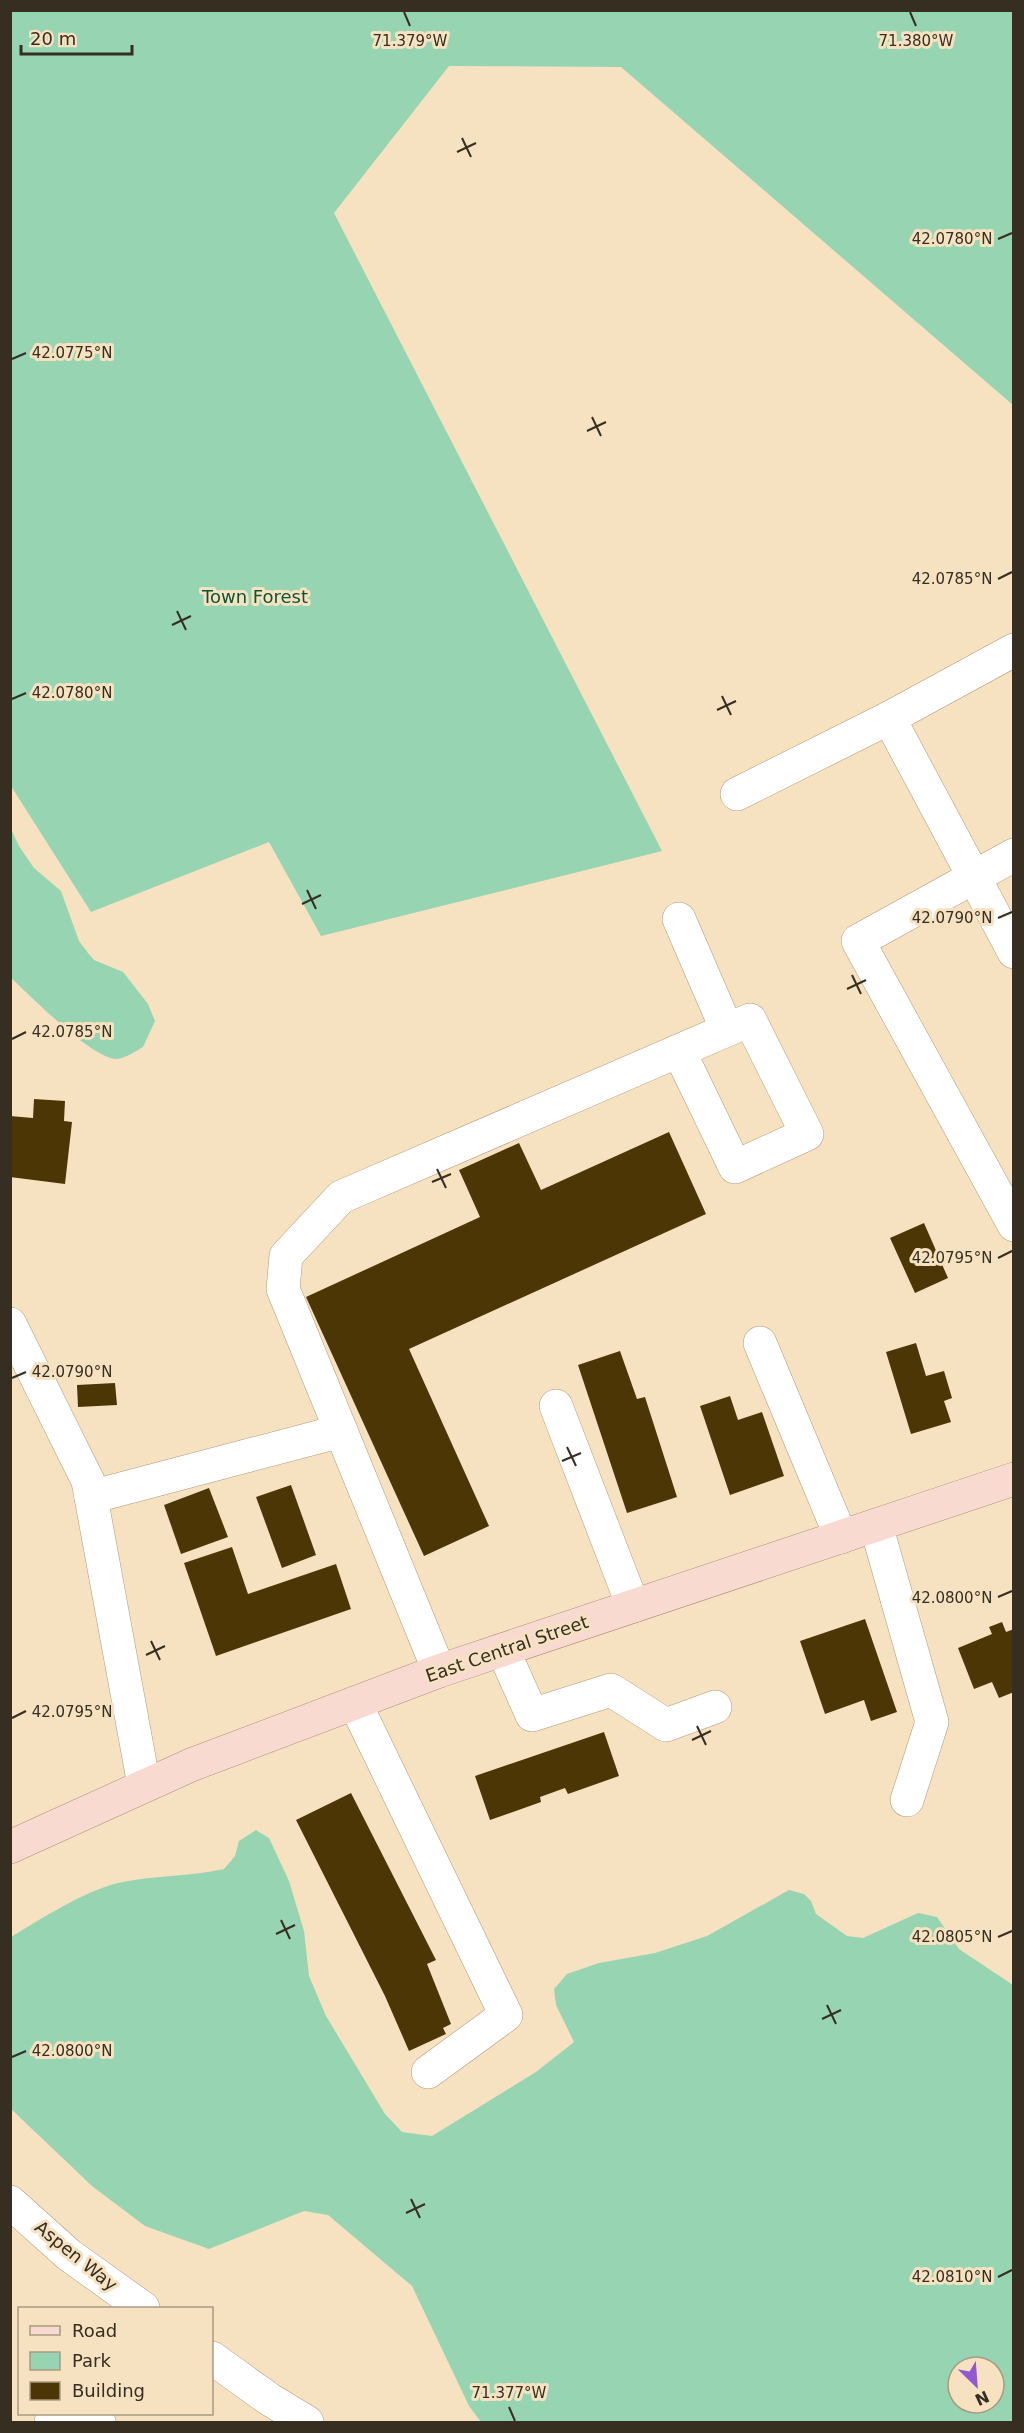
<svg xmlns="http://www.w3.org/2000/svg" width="1024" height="2433" viewBox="0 0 1024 2433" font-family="'DejaVu Sans',sans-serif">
	<rect width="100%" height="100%" fill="#f6e2c1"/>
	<g fill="#97d4b2" fill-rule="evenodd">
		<path d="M10,11H1013V405L621,67L449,66L334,213L662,851L321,936L269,842L91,912L11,786Z"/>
		<path d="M10,827L19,846L34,868L61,891L79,941L88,953L94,960L123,972L148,1004L155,1021L143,1047C136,1051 126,1058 117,1059C93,1060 30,995 11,978Z"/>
		<path d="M256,1830L269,1838L289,1881L304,1931L309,1976L326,2016L385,2114L402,2132L432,2136L536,2072L574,2042L556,2005L554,1989L567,1974L599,1963L655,1953L707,1936L789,1890L804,1894L811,1901L816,1914L847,1936L863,1938L918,1913L937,1917L959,1949L1013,1985V2422H481L469,2406L412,2286L328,2215L304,2211L209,2249L145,2226L92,2186L11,2109V1937C41,1919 84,1891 118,1883C153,1875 189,1877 224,1869L235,1856L239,1841ZM958,2367H994V2403H958Z"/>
	</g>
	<g fill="#4d3605">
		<path d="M34,1099L65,1101L64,1121L72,1122L65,1184L10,1177V1116L33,1118Z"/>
		<path d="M669,1132L706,1214L409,1349L489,1526L424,1556L306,1297L480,1217L459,1170L519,1143L541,1190Z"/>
		<path d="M924,1223L948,1278L915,1293L890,1238Z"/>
		<path d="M916,1343L926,1376L944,1371L952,1398L944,1401L951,1422L911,1434L886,1352Z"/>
		<path d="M620,1351L637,1399L645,1397L677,1497L627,1513L578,1365Z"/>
		<path d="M115,1383L117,1405L78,1407L77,1385Z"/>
		<path d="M730,1396L738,1420L762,1412L784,1476L730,1495L700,1406Z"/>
		<path d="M291,1485L316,1555L282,1568L256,1497Z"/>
		<path d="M209,1488L228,1537L181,1554L164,1505Z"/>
		<path d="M232,1547L248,1594L336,1564L351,1609L216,1656L184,1563Z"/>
		<path d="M865,1619L897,1712L871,1721L864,1700L825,1714L800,1641Z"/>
		<path d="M1002,1622L1006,1632L1014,1629V1692L999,1698L992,1682L974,1689L958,1648L992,1634L989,1627Z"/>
		<path d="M604,1732L619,1776L568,1794L565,1788L540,1797L541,1802L490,1820L475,1776Z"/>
		<path d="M351,1793L436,1960L427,1964L451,2024L443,2028L446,2034L409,2051L385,1996L296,1820Z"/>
	</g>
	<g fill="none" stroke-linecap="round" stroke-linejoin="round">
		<g stroke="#ad9a7b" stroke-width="34">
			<g id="minor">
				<path d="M1014,650L889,718L1014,952"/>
				<path d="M737,794L889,718"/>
				<path d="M1014,855L858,941L1014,1225"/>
				<path d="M679,919L727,1030"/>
				<path d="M10,1324L88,1481L144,1785"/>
				<path d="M760,1343L841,1537"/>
				<path d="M556,1406L633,1606"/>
				<path d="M91,1497L341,1431"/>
				<path d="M876,1525L932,1722L907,1800"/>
				<path d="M503,1650L532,1715L611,1690L666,1725L715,1707"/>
				<path d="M439,1671L283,1289L286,1256L341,1197L750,1020L807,1134L735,1167L679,1051"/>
				<path d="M355,1703L506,2015L428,2072"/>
				<path d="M10,2202L69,2255L143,2308"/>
				<path d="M212,2358L269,2399L307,2422"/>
				<path d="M51,2422H99"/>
			</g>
		</g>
		<g stroke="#b18e7e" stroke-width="34">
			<path id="major" d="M10,1847L191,1765L439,1671L1014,1479"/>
		</g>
		<use href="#minor" stroke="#fff" stroke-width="33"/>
		<use href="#major" stroke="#f8dad0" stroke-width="33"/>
	</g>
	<path fill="none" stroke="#352e21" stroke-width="2" d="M404,12L410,26M910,12L916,26M462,138L471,157M457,152L476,143M998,239L1012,233M12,359L26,353M592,417L601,436M587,431L606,422M998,579L1012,572M177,611L186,630M172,625L191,616M722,696L731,715M12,699L26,693M717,710L736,701M307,890L316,909M302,904L321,895M998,918L1012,912M852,975L861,994M847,989L866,980M12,1039L26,1032M437,1169L446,1188M432,1182L451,1174M998,1258L1012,1251M12,1378L26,1372M567,1447L576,1466M562,1461L581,1453M998,1597L1012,1591M151,1641L160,1660M146,1655L165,1646M12,1718L26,1711M697,1726L706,1745M692,1740L711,1731M281,1920L290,1939M276,1934L295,1925M998,1937L1012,1931M827,2005L836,2024M822,2019L841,2010M12,2057L26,2051M411,2199L420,2218M406,2213L425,2204M998,2277L1012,2270M509,2407L515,2421"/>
	<g text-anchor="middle" stroke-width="6" stroke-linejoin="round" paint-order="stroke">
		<g font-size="18" fill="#085536" stroke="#f6e2c1">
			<text x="255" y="603">Town Forest</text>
		</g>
		<g font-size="18" fill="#352e21" stroke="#f6e2c1">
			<text transform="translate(507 1649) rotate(-19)" y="6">East Central Street</text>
			<text transform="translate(76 2256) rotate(39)" y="6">Aspen Way</text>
		</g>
	</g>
	<g font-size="15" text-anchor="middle" fill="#352e21" stroke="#f6e2c1" stroke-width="6" stroke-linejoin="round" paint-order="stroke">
		<text x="410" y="46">71.379°W</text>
		<text x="916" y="46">71.380°W</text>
		<text x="952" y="244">42.0780°N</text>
		<text x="72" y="358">42.0775°N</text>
		<text x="952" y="584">42.0785°N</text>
		<text x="72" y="698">42.0780°N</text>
		<text x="952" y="923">42.0790°N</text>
		<text x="72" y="1037">42.0785°N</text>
		<text x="952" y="1263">42.0795°N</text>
		<text x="72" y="1377">42.0790°N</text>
		<text x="952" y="1603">42.0800°N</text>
		<text x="72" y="1717">42.0795°N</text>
		<text x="952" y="1942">42.0805°N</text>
		<text x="72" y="2056">42.0800°N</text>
		<text x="952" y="2282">42.0810°N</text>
		<text x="509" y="2398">71.377°W</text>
	</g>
	<rect width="1024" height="2433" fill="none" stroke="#352e21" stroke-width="24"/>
	<rect x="18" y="2307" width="195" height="108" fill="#f6e2c1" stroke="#a99a81" stroke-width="1.5"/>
	<rect x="30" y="2326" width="30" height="9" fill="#f8dad0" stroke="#a99a81" stroke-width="1.5"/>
	<text x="72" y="2337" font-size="18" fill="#352e21">Road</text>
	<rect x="30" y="2352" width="30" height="18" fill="#97d4b2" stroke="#a99a81" stroke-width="1.5"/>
	<text x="72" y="2367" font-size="18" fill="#352e21">Park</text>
	<rect x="30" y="2382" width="30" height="18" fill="#4d3605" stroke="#a99a81" stroke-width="1.5"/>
	<text x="72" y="2397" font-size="18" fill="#352e21">Building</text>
	<g transform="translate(976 2385) rotate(155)"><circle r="28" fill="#f6e2c1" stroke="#a99a81" stroke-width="1.5"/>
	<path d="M0-4.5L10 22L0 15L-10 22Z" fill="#9259d1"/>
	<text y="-9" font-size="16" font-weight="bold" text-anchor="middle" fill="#352e21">N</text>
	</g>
	<path d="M21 45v9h111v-9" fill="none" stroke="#352e21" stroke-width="3"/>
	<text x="30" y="45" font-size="18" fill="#352e21" stroke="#f6e2c1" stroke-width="4.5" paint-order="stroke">20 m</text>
</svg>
